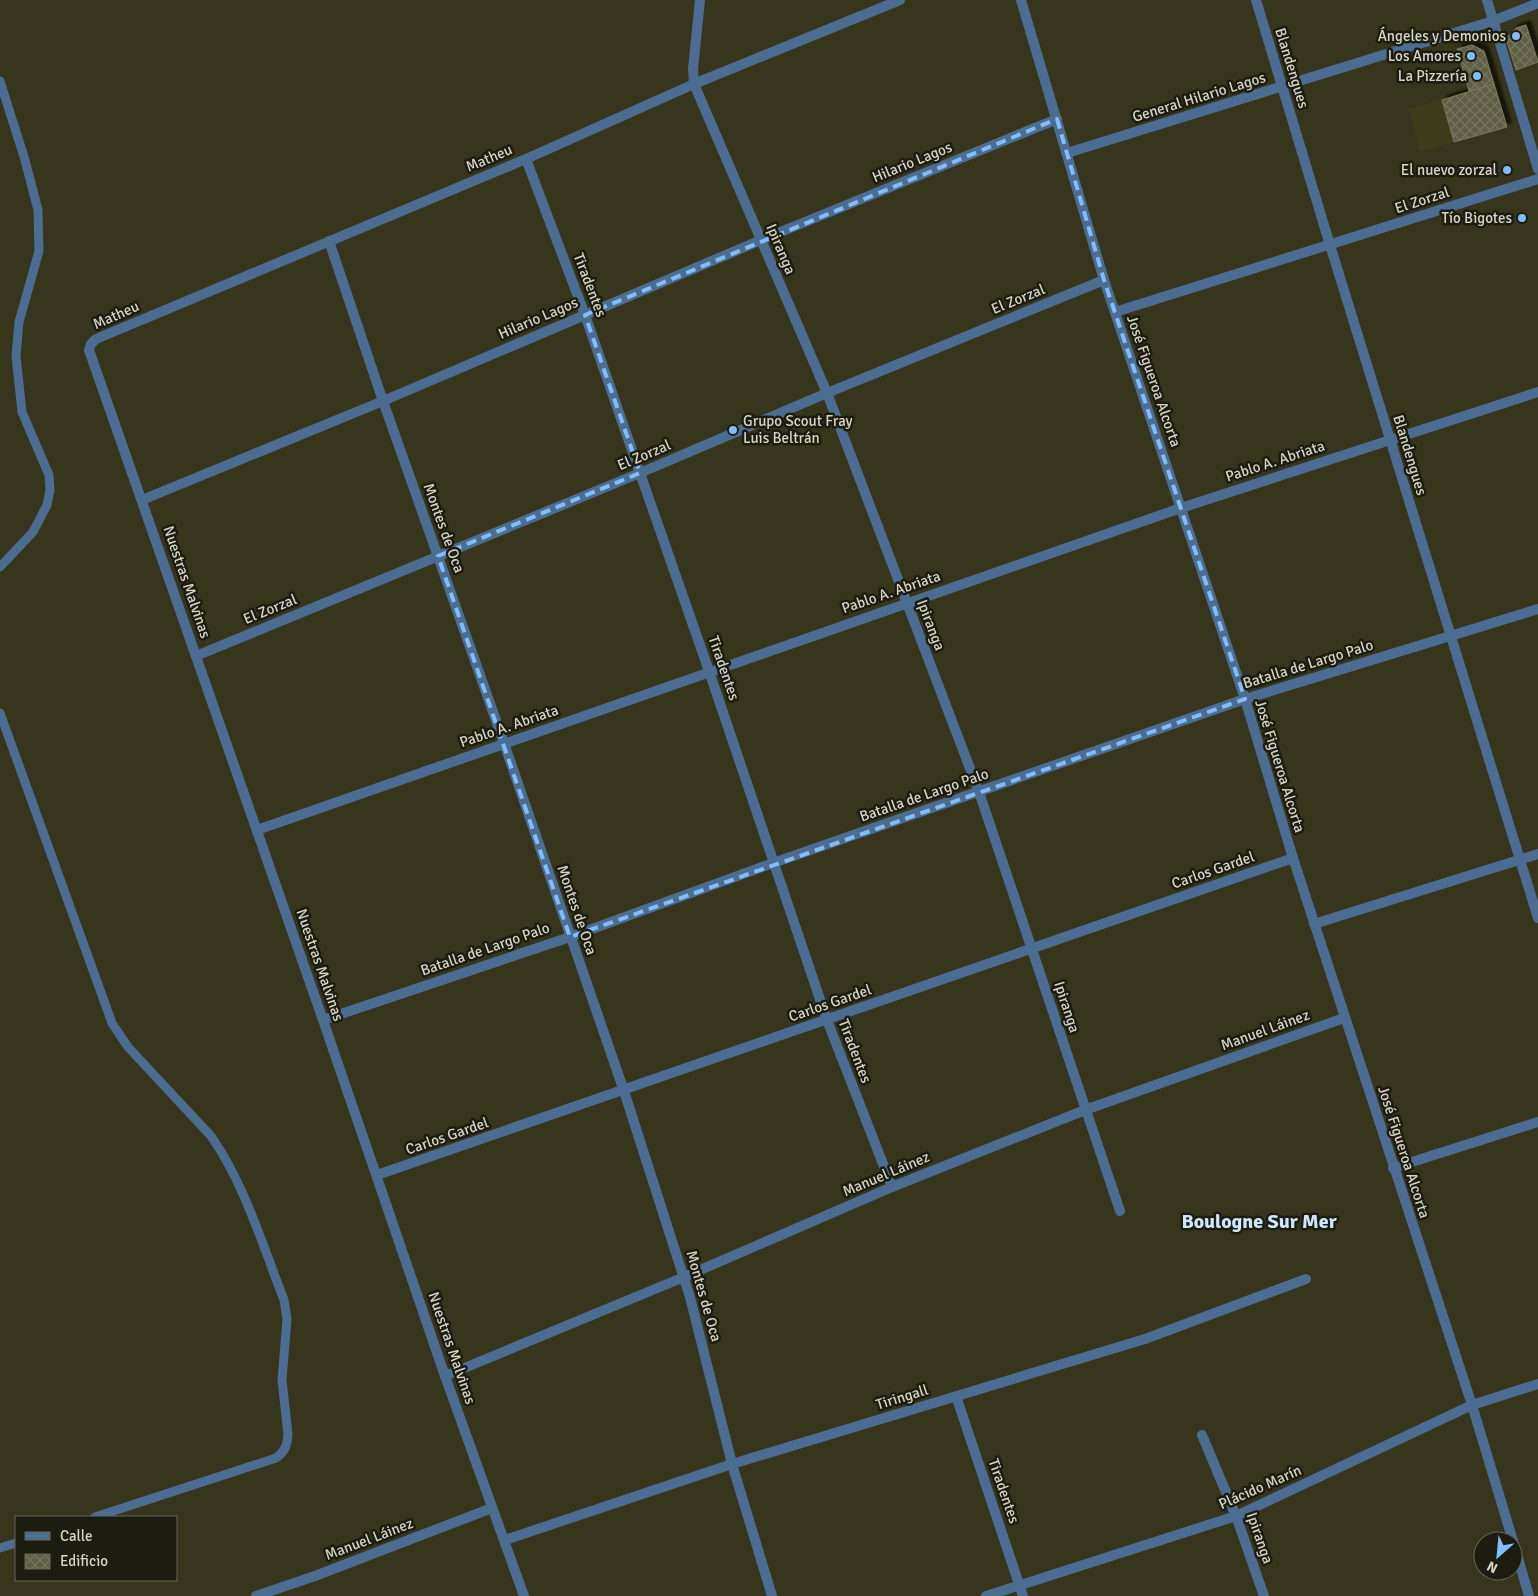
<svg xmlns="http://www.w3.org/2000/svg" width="1538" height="1596" font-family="Signika,sans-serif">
<defs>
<pattern id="building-cross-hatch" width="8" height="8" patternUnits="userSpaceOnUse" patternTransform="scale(1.25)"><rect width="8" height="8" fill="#605e44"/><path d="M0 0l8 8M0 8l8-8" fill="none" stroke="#76745e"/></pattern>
<filter id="shadow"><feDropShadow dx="4.5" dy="-4.5" stdDeviation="1" flood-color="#0009"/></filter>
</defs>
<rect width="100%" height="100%" fill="#37351c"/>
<path fill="#3e3c1b" d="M1494,84L1507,127L1420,152L1408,109Z"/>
<g fill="url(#building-cross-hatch)" stroke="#7a795d" filter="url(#shadow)">
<path d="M1526,25L1538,62L1516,70L1506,39L1516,28Z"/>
<path d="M1472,45L1484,51L1494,84L1469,91L1457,49Z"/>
<path d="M1494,84L1507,127L1454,142L1442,100Z"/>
</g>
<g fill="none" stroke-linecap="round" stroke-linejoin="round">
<g stroke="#4b6d91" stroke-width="9">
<path d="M0,81L25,160L38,210L39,251L19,322L16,356L22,412L49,475L50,490L47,505L33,532L0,567"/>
<path d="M0,713L112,1023L128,1047L211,1136C244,1183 263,1246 284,1300L287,1319L282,1380L288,1435C287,1445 285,1452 276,1458L95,1517"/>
<path d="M0,1548L16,1543"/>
</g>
<g stroke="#4b6d91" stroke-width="10">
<path d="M700,0L693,69L694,84L827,393L979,792L1120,1211"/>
<path d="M1021,0L1104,280L1245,699L1293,858L1472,1405L1513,1541"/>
<path d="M1256,0L1330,245L1538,918"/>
<path d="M1067,153L1493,21L1538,3"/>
<path d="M526,159L585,315L709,671L827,1020L892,1187"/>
<path d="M329,241L383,401L504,743L624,1091L690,1297L732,1464L772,1596"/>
<path d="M1115,312L1538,179"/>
<path d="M142,500L383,401L761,240L1057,119"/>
<path d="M196,656L640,473L827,393L1104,280"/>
<path d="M257,830L1181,508L1538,392"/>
<path d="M1314,924L1538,854"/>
<path d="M323,1020L570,937L773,863L1245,699L1538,609"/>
<path d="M1393,1168L1538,1122"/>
<path d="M377,1175L1293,858"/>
<path d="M445,1376L684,1277L892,1187L1085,1110L1344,1018"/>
<path d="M956,1396L1023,1596"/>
<path d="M1202,1435L1236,1516L1264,1596"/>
<path d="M505,1540L732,1464L1145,1339L1306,1279"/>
<path d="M1513,1541L1529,1596"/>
<path d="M256,1596L315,1576L492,1508"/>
<path d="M524,1596L445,1376L323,1020L89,350L91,344L96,339L526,159L694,84L900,0"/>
<path d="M986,1596L1236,1516L1472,1405L1538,1384"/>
</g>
<path stroke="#4b6d91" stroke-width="10" d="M1487,0L1538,169"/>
</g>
<path fill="none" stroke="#81bdfa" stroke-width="4" stroke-dasharray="10 6" stroke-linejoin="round" d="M1057,119L1104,280L1245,699L570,937L438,556L640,473L585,315Z"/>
<g fill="#81bdfa" stroke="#1d1c11" stroke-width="2">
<circle cx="1516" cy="36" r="5"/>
<circle cx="1471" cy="56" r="5"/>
<circle cx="1477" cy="76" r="5"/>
<circle cx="1507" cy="170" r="5"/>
<circle cx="1522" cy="218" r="5"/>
<circle cx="733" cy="430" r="5"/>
</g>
<g text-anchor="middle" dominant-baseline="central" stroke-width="5" stroke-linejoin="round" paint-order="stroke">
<g font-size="15" fill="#d6d5c6" stroke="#1d1c11" text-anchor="end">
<text x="1506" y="36">Ángeles y Demonios</text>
<text x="1461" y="56">Los Amores</text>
<text x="1467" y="76">La Pizzería</text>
<text x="1497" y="170">El nuevo zorzal</text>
<text x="1512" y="218">Tío Bigotes</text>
<text x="743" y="421" text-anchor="start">Grupo Scout Fray<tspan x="743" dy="17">Luis Beltrán</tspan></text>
</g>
<g font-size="15" fill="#d6d5c6" stroke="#1d1c11">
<text transform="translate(1292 68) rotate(73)">Blandengues</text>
<text transform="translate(1199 97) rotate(-17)">General Hilario Lagos</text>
<text transform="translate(489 158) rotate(-23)">Matheu</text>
<text transform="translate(912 162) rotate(-22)">Hilario Lagos</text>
<text transform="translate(1422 200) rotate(-18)">El Zorzal</text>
<text transform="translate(781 249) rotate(67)">Ipiranga</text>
<text transform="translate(590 285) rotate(69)">Tiradentes</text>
<text transform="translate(1018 299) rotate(-22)">El Zorzal</text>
<text transform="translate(116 315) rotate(-24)">Matheu</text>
<text transform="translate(538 318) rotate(-23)">Hilario Lagos</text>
<text transform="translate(1154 381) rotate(71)">José Figueroa Alcorta</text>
<text transform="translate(644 455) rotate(-23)">El Zorzal</text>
<text transform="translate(1410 455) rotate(73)">Blandengues</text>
<text transform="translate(1275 461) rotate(-18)">Pablo A. Abriata</text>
<text transform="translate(444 528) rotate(70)">Montes de Oca</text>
<text transform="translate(187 582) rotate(71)">Nuestras Malvinas</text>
<text transform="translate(891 592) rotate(-19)">Pablo A. Abriata</text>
<text transform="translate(270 609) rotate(-22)">El Zorzal</text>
<text transform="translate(931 625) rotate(69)">Ipiranga</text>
<text transform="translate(1308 664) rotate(-17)">Batalla de Largo Palo</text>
<text transform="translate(724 668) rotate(71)">Tiradentes</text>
<text transform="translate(509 726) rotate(-19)">Pablo A. Abriata</text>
<text transform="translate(1280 766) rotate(73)">José Figueroa Alcorta</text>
<text transform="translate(924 795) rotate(-19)">Batalla de Largo Palo</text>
<text transform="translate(1213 870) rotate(-19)">Carlos Gardel</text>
<text transform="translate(577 910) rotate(71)">Montes de Oca</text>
<text transform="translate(485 949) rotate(-19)">Batalla de Largo Palo</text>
<text transform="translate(320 965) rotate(71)">Nuestras Malvinas</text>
<text transform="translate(830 1003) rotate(-19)">Carlos Gardel</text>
<text transform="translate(1067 1007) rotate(72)">Ipiranga</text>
<text transform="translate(1265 1030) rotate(-20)">Manuel Láinez</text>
<text transform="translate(855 1051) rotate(69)">Tiradentes</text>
<text transform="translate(447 1136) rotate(-19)">Carlos Gardel</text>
<text transform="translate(1404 1152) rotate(72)">José Figueroa Alcorta</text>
<text transform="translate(886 1174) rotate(-23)">Manuel Láinez</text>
<text transform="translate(704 1296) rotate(74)">Montes de Oca</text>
<text transform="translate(452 1348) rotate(71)">Nuestras Malvinas</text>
<text transform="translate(902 1397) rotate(-17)">Tiringall</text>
<text transform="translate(1260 1487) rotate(-24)">Plácido Marín</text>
<text transform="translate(1004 1491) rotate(71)">Tiradentes</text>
<text transform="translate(1260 1538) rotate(71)">Ipiranga</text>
<text transform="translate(369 1539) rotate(-21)">Manuel Láinez</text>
</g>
<g font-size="20" font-weight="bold" fill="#d0e6fd" stroke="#1d1c11">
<text x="1259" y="1221">Boulogne Sur Mer</text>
</g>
</g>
<rect x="15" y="1516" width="162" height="65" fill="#1d1c11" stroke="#676659"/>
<rect x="25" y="1532" width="25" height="8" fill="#4b6d91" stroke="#676659"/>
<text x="60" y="1541" font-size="15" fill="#d6d5c6">Calle</text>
<rect x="25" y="1554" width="25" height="15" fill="url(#building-cross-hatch)" stroke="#676659"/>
<text x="60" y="1566" font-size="15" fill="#d6d5c6">Edificio</text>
<g transform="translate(1498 1556) rotate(207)"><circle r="24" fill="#1d1c11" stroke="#676659"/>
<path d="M0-4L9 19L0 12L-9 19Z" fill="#81bdfa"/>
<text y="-8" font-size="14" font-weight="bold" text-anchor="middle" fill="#d6d5c6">N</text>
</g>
</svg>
